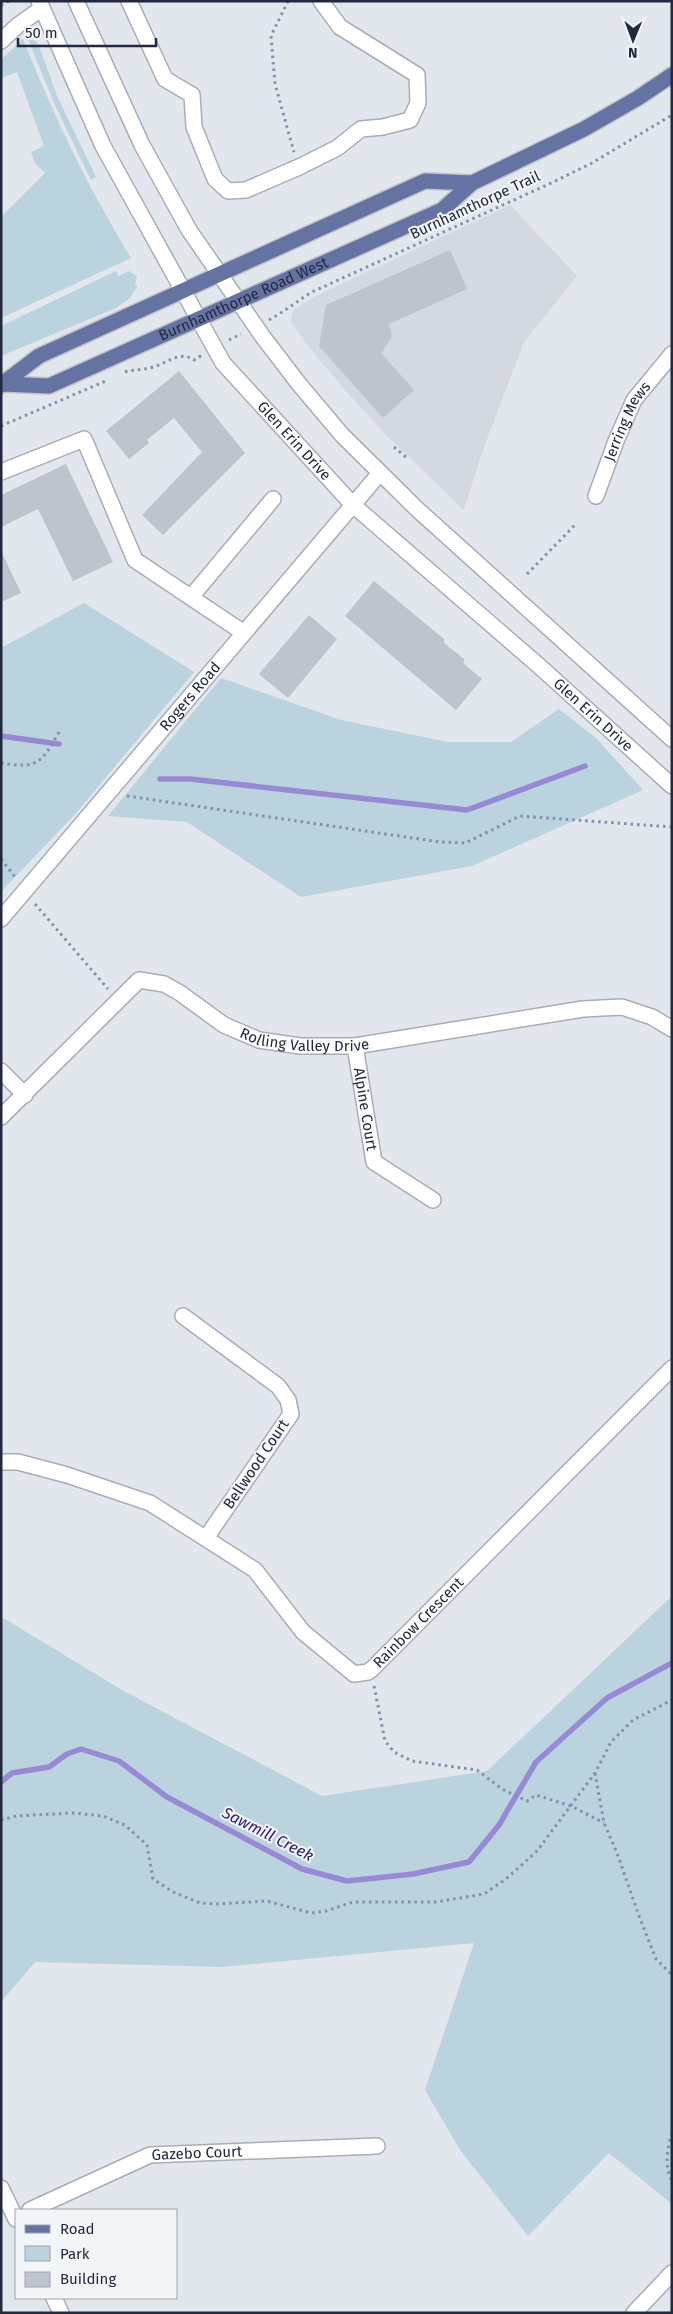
<svg xmlns="http://www.w3.org/2000/svg" width="673" height="2314" font-family="'Fira Sans',sans-serif">
<rect width="100%" height="100%" fill="#e2e6ed"/>
<path fill="#d3d8e1" d="M510,205L577,276L524,342L481,455L464,510L384,433L346,391L308,346L291,322V315L295,309L318,295Z"/>
<g fill="#bad3de">
<path d="M23,39C54,117 87,185 131,258L1,318V217L45,173L35,163L31,152L44,146L17,72L1,78V60Z"/>
<path d="M28,39L36,41L39,46L57,96L96,177L91,180L54,103Z"/>
<path d="M116,271L118,276L129,271L137,276L135,285L138,286L129,299L116,308L1,356V326Z"/>
<path d="M84,603L194,672L77,812L1,892V648Z"/>
<path d="M221,678L341,720L448,742H511L559,709L596,738L643,790L472,866L301,897L187,822L108,816Z"/>
<path d="M672,1596V2204L609,2153L528,2236L460,2150L425,2090L474,1943L222,1967L35,1962L1,2002V1619H5L122,1690L322,1796L487,1771Z"/>
</g>
<g fill="none" stroke-linecap="round" stroke-linejoin="round">
<g stroke="#9789d3" stroke-width="5.5">
<path d="M1,736L59,744"/>
<path d="M160,779H190L467,810L585,766"/>
<path d="M1,1782L12,1773L49,1767L67,1754L81,1749L119,1761L167,1797L302,1869L347,1881L413,1874L469,1862L499,1825L536,1762L607,1698L672,1663"/>
</g>
</g>
<g fill="#bec4ce">
<path d="M450,250L467,289L389,324L392,337L381,353L414,390L383,418L319,346L326,305Z"/>
<path d="M179,371L245,453L163,535L142,515L202,452L174,418L147,440L149,443L129,459L106,431Z"/>
<path d="M66,464L113,562L73,581L38,509L1,527V495Z"/>
<path d="M1,551L21,593L1,602Z"/>
<path d="M374,581L444,639V643L464,659V664L482,679L456,710L345,616Z"/>
<path d="M309,615L337,639L288,698L259,674Z"/>
</g>
<g fill="none" stroke-linecap="round" stroke-linejoin="round">
<g stroke="#a8adb8" stroke-width="18">
<g id="minor">
<path id="s1" d="M39,1L103,146L223,363L353,505L538,665L672,786"/>
<path d="M76,1L142,145L189,230L263,337L299,384L342,435L418,510L672,739"/>
<path d="M129,1L165,79L192,95L194,127L215,179L228,191L246,190L299,167L337,148L361,129L383,127L410,120L418,103L417,75L340,27L321,1"/>
<path d="M1,41L17,26L42,8"/>
<path d="M1,472L84,439L135,560L244,633"/>
<path id="s2" d="M596,496L616,441L634,400L672,354"/>
<path d="M191,597L273,499"/>
<path id="s3" d="M1,919L380,473"/>
<path id="s4" d="M355,1046L374,1162L433,1200"/>
<path d="M1,1071L25,1095"/>
<path id="s5" d="M1,1117L139,980L164,984L180,993L224,1025L259,1040L300,1046H355L583,1009L622,1007L652,1017L672,1029"/>
<path d="M183,1316L278,1386L288,1400L291,1414L206,1538"/>
<path id="s6" d="M1,1462H18L67,1475L150,1503L255,1570L303,1632L354,1674L368,1672L372,1669L672,1368"/>
<path d="M1,2188L16,2219"/>
<path id="s7" d="M30,2210L150,2155L377,2146"/>
<path d="M54,2298L61,2313"/>
<path d="M634,2313L672,2273"/>
</g>
</g>
<g stroke="#c1c3c9" stroke-width="18">
<g id="major">
<path id="s8" d="M3,384L49,386L442,210L472,183L584,129L638,98L672,75"/>
<path d="M1,385L39,356L425,181L472,183"/>
</g>
</g>
<g stroke="#828fb1" stroke-width="3" stroke-dasharray="2.5 4" stroke-linecap="butt">
<path d="M288,1L271,36L275,84L294,152"/>
<path d="M1,5L9,1"/>
<path d="M269,320C284,312 297,301 312,292L549,184L592,163L672,115"/>
<path d="M229,340L241,334"/>
<path d="M125,372C135,369 144,370 153,367C168,363 180,350 194,360L202,355"/>
<path d="M1,426L108,380"/>
<path d="M394,447L407,458"/>
<path d="M527,574L575,525"/>
<path d="M1,763C39,769 41,763 59,732"/>
<path d="M127,796L440,842L465,843L520,816L672,827"/>
<path d="M1,859L15,877"/>
<path d="M35,904L108,989"/>
<path d="M374,1686L385,1741L394,1752L412,1761L477,1770L502,1789L527,1801L536,1795L571,1806L604,1823"/>
<path d="M595,1773L604,1823L617,1853L639,1916L656,1959L672,1975"/>
<path d="M1,1820L16,1816L72,1813L103,1816L125,1825L147,1845L153,1879L173,1892L200,1903L216,1904L267,1901L311,1913L326,1911L353,1902H436L484,1894L506,1879L537,1851L595,1773L611,1742L633,1720L672,1700"/>
<path d="M672,2133C667,2149 664,2166 672,2181"/>
</g>
<use href="#minor" stroke="#fff" stroke-width="15"/>
<use href="#major" stroke="#6573a3" stroke-width="15"/>
</g>
<g text-anchor="middle" dominant-baseline="central" stroke-width="4" stroke-linejoin="round" paint-order="stroke">
<g font-size="15" fill="#22283e" stroke="#f3f6f9">
<text transform="translate(475 205) rotate(-25)">Burnhamthorpe Trail</text>
<text stroke="none"><textPath href="#s8" startOffset="259">Burnhamthorpe Road West</textPath></text>
<text stroke="none"><textPath href="#s2" startOffset="81">Jerring Mews</textPath></text>
<text stroke="none"><textPath href="#s1" startOffset="512">Glen Erin Drive</textPath></text>
<text stroke="none"><textPath href="#s3" startOffset="292">Rogers Road</textPath></text>
<text stroke="none"><textPath href="#s1" startOffset="918">Glen Erin Drive</textPath></text>
<text stroke="none"><textPath href="#s5" startOffset="376">Rolling Valley Drive</textPath></text>
<text stroke="none"><textPath href="#s4" startOffset="64">Alpine Court</textPath></text>
<text transform="translate(256 1464) rotate(-56)">Bellwood Court</text>
<text stroke="none"><textPath href="#s6" startOffset="509">Rainbow Crescent</textPath></text>
<text stroke="none"><textPath href="#s7" startOffset="179">Gazebo Court</textPath></text>
</g>
<g font-size="16" font-style="italic" fill="#2e1a7c" stroke="#f3f6f9">
<text transform="translate(268 1834) rotate(27)">Sawmill Creek</text>
</g>
</g>
<rect width="673" height="2314" fill="none" stroke="#22283e" stroke-width="5"/>
<rect x="15" y="2209" width="162" height="90" fill="#f3f6f9" stroke="#9fa4ae"/>
<rect x="25" y="2225" width="25" height="8" fill="#6573a3" stroke="#9fa4ae"/>
<text x="60" y="2234" font-size="15" fill="#22283e">Road</text>
<rect x="25" y="2246" width="25" height="15" fill="#bad3de" stroke="#9fa4ae"/>
<text x="60" y="2259" font-size="15" fill="#22283e">Park</text>
<rect x="25" y="2272" width="25" height="15" fill="#bec4ce" stroke="#9fa4ae"/>
<text x="60" y="2284" font-size="15" fill="#22283e">Building</text>
<g transform="translate(633 40) rotate(181)" stroke="#f3f6f9" stroke-width="4" paint-order="stroke">
<path d="M0-4L9 19L0 12L-9 19Z" fill="#22283e"/>
<text y="-8" font-size="14" font-weight="bold" text-anchor="middle" fill="#22283e">N</text>
</g>
<path d="M18 38v8h138v-8" fill="none" stroke="#22283e" stroke-width="2.5"/>
<text x="25" y="38" font-size="15" fill="#22283e" stroke="#f3f6f9" stroke-width="4" paint-order="stroke">50 m</text>
</svg>
